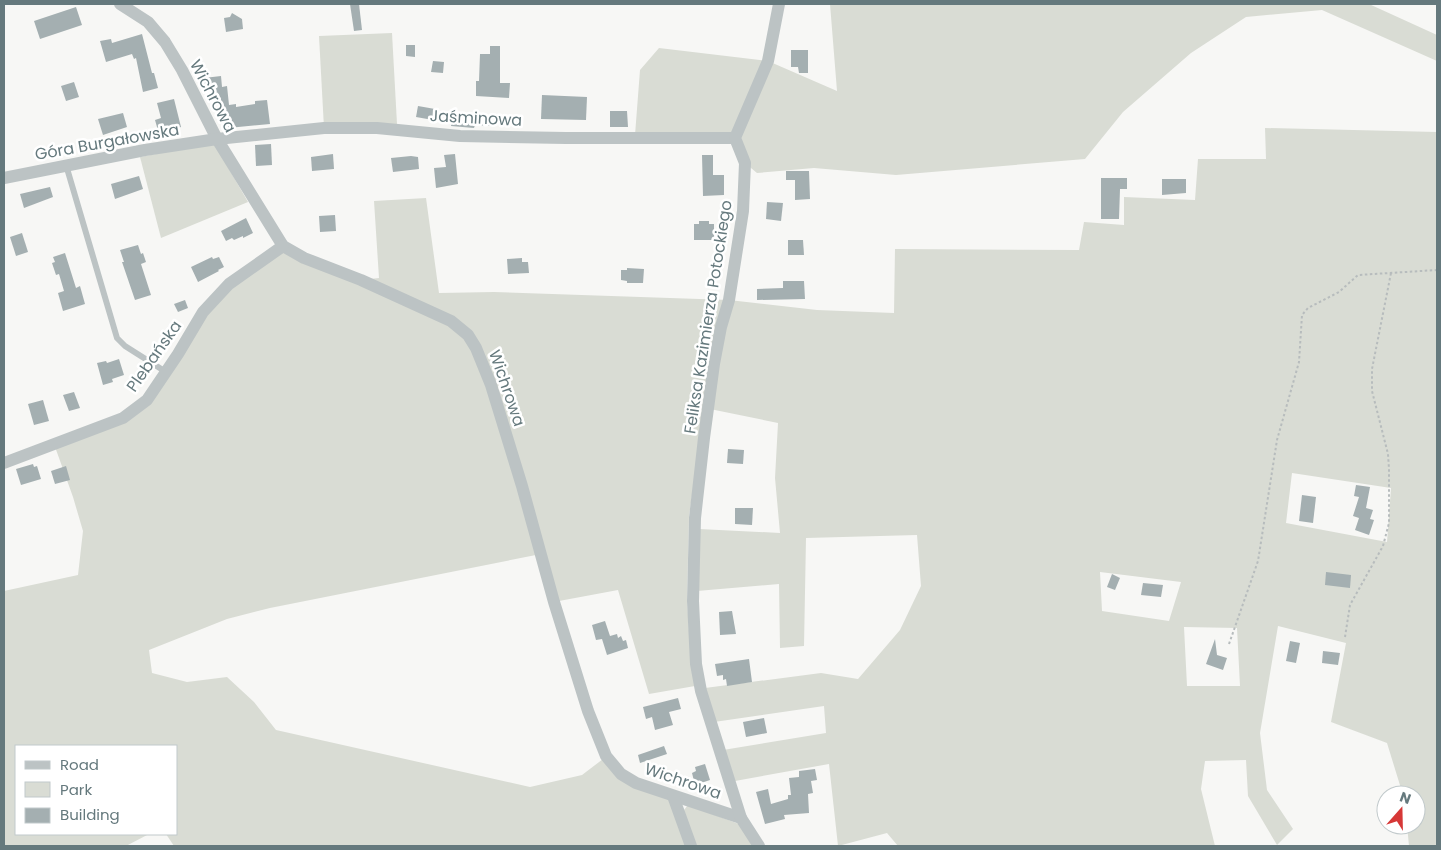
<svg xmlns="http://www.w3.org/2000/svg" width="1441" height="850" font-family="Poppins,sans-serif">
<rect width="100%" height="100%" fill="#f7f7f5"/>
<g fill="#d9dcd4" fill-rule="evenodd">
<path d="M830,4H1369L1437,35V61L1322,10L1246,17L1191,53L1123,112L1085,159L896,175L814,168L757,173L745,163L735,138L635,135L640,70L659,48L768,61L837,91Z"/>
<path d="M392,33L397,124L324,128L319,36Z"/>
<path d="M1265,128L1437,132V846H1409L1407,825H1416V795H1403L1387,743L1331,722L1346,643L1278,626L1260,733L1267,790L1293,829L1277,845L1248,796L1246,760L1205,761L1201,789L1215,846H898L887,833L838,846L829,764L735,781L723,750L826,733L824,706L714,722L705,688L821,673L858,679L900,630L921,586L917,535L806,538L804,646L780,648L779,584L697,591L699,529L780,533L775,478L778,423L705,408L689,516L687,599L691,663L695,686L649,694L618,590L559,601L546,553L270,608L227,619L149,650L152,673L187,682L227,677L254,702L276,730L530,787L582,775L603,759L621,779L653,792L656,790L673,796L688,846H174L166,834H176V746H16V834H149L126,846H4V591L78,575L83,531L73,497L54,444L123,418L147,400L178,354L203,312L229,284L283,246L304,258L361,280L379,278L374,201L426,198L439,293L494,292L729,300L817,310L894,313L895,249L1079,250L1084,222L1124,225V197L1195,200L1198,159H1266ZM1292,473L1391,488L1387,542L1286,523ZM1100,572L1181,582L1169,621L1102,611ZM1184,627L1237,628L1240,686H1187Z"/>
<path d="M214,143L248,202L161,238L140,157Z"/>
<path d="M688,805L739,824L756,846H695L684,810Z"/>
</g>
<g fill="#a4afb1">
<path d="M350,4H359L362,30L354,31Z"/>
<path d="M76,7L82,25L40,39L34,21Z"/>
<path d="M232,13L242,19L243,29L226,32L224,18L230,17Z"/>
<path d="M142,34L152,73H154L158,88L143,92L136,58L134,59L132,54L106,62L100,41L111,39L112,43Z"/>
<path d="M406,45H415V57L406,56Z"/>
<path d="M490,46H500V83H510L509,98L476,96V81H479L480,54H490Z"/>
<path d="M791,50H808V73H799L798,67H791Z"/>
<path d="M433,61L444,62L443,73L431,72Z"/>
<path d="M221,76L222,87L227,86L229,105L236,104V107L255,104V101L267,100L270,124L228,128V126H223L219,94L214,95V92L206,93L204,78Z"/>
<path d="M74,82L79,97L66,101L61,86Z"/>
<path d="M542,95L587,97L586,120L541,119Z"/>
<path d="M174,99L181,127L159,134L155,120L161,118L157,103Z"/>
<path d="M418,106L435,109L433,120L416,117Z"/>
<path d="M610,111H627L628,127H610Z"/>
<path d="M123,113L127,127L103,135L98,119Z"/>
<path d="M453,113L491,116L490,126L475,125L474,128L451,126Z"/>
<path d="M271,144L272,165L256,166L255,145Z"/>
<path d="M333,154L334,169L312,171L311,157Z"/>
<path d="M455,154L458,184L436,188L434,168L446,167L444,155Z"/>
<path d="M702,155H713V175H724V195L703,196Z"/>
<path d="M411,156L418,157L419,169L393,172L391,158Z"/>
<path d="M786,171H809L810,199L795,200V180H786Z"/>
<path d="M139,176L143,189L115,199L111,184Z"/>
<path d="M1101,178H1127V189H1120L1119,219H1101Z"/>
<path d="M1162,179H1186V193L1162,195Z"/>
<path d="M50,187L53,197L24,208L20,194Z"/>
<path d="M767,202L783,203L781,221L766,219Z"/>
<path d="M335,215L336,231L320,232L319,216Z"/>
<path d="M246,218L253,233L243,238V236L234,240L232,238L226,241L221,231Z"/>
<path d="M699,221H709V224H714V240H694V224H699Z"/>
<path d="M22,233L28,252L16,256L10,237Z"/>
<path d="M788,240H803L804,255H788Z"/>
<path d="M138,245L141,254L143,253L146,262L141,264L151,295L135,300L122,262H124L120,250Z"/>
<path d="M65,253L76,288L80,286L85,304L63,311L58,293L64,291L59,274L56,275L52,263L55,262L53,257Z"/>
<path d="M212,257L213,259L219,257L224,267L218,270L219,271L198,282L191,267Z"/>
<path d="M522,258V262H528L529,273L508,274L507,259Z"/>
<path d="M627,268L644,269L643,283H627V281L621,280V270H627Z"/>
<path d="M783,281H804L805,299L757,300V289L783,288Z"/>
<path d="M185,300L188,308L178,312L174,304Z"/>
<path d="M119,359L124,375L112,379L113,382L103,385L97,363L106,361L107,363Z"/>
<path d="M74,392L80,408L69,411L63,395Z"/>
<path d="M43,400L49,421L34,425L28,404Z"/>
<path d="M728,449L744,450L743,464L727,463Z"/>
<path d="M33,464L34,467L37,466L41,479L21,485L16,469Z"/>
<path d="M66,466L70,480L55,484L51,471Z"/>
<path d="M1356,485L1370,487L1366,508L1373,510L1370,519L1374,520L1369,535L1355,530L1359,518L1353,516L1359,497L1354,496Z"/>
<path d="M1302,495L1316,497L1313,523L1299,521Z"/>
<path d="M735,508H753L752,525L735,524Z"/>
<path d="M1326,572L1351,575L1350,588L1325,585Z"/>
<path d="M1112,574L1120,578L1115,590L1107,587Z"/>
<path d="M1143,583L1163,585L1161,597L1141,595Z"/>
<path d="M732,611L736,634L720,635L719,612Z"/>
<path d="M605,621L610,636L617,634L618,638L621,636L623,641L626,640L628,648L607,655L602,639L596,640L592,625Z"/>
<path d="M1215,639L1217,655L1227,658L1223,670L1206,664Z"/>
<path d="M1290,641L1300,643L1296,663L1286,661Z"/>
<path d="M1323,651L1340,653L1338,665L1322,663Z"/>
<path d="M749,659L752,682L727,686L726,679L723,680V675L717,676L715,664Z"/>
<path d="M678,698L681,709L669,712L673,725L655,730L652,717L646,719L643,707Z"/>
<path d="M764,718L767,733L746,737L743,722Z"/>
<path d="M664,746L667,754L640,763L638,755Z"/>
<path d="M705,764L710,780L695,785L692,773L696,771L695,767Z"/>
<path d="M815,769L817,780L811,781L813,793L808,794L809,813L784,815L785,819L765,824L756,792L768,789L771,804L788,799V795H791L789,778L799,777V771Z"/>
</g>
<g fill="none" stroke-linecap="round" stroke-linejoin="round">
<g stroke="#b7bcbd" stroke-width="2" stroke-dasharray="2.5 2.5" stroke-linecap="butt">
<path d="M1345,637L1350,605L1383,546L1389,523V469L1388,454L1372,391V369L1391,273"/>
<path d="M1229,644L1258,561L1277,440L1299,362L1302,315L1308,308L1339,292L1358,275L1437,270"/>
</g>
<path stroke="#bcc3c4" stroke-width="6" d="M66,165L117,338L125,346L166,372"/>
<g stroke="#bcc3c4" stroke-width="12">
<path d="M120,4L148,22L165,42L182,70L217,139L283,246L304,258L361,280L451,321L468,335L476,348L491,385L522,486L554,602L588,711L606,756L621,774L636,783L741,818L759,846"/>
<path d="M4,178L145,150L217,139L324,128H377L460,136L566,138H735"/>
<path d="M4,463L123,418L147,400L178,354L203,312L229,284L283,246"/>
<path d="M673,796L691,846"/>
<path d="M741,818L701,691L696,664L693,601L695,518L704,438L714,364L721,327L729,300L743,211L745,163L735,138L768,61L779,4"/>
</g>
</g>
<g text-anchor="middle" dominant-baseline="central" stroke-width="5" stroke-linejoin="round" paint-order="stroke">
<g font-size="16" fill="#65797d" stroke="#fff">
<text transform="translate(213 96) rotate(62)">Wichrowa</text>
<text transform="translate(476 118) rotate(3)">Jaśminowa</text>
<text transform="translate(107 142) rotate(-10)">Góra Burgałowska</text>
<text transform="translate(708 317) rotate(-81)">Feliksa Kazimierza Potockiego</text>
<text transform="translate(154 356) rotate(-55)">Plebańska</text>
<text transform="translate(507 388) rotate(71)">Wichrowa</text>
<text transform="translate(683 781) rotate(19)">Wichrowa</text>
</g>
</g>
<rect width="1441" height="850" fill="none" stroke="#65797d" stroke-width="10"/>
<rect x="15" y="745" width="162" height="90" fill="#ffffff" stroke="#c1c9cb"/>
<rect x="25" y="761" width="25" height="8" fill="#bcc3c4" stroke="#c1c9cb"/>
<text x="60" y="770" font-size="15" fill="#65797d">Road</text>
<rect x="25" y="782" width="25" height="15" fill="#d9dcd4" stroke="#c1c9cb"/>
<text x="60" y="795" font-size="15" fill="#65797d">Park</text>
<rect x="25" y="808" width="25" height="15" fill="#a4afb1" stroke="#c1c9cb"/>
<text x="60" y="820" font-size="15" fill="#65797d">Building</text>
<g transform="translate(1401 810) rotate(20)"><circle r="24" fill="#ffffff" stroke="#c1c9cb"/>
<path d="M0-4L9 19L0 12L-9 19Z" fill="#d63837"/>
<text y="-8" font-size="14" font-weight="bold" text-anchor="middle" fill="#65797d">N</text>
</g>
</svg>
